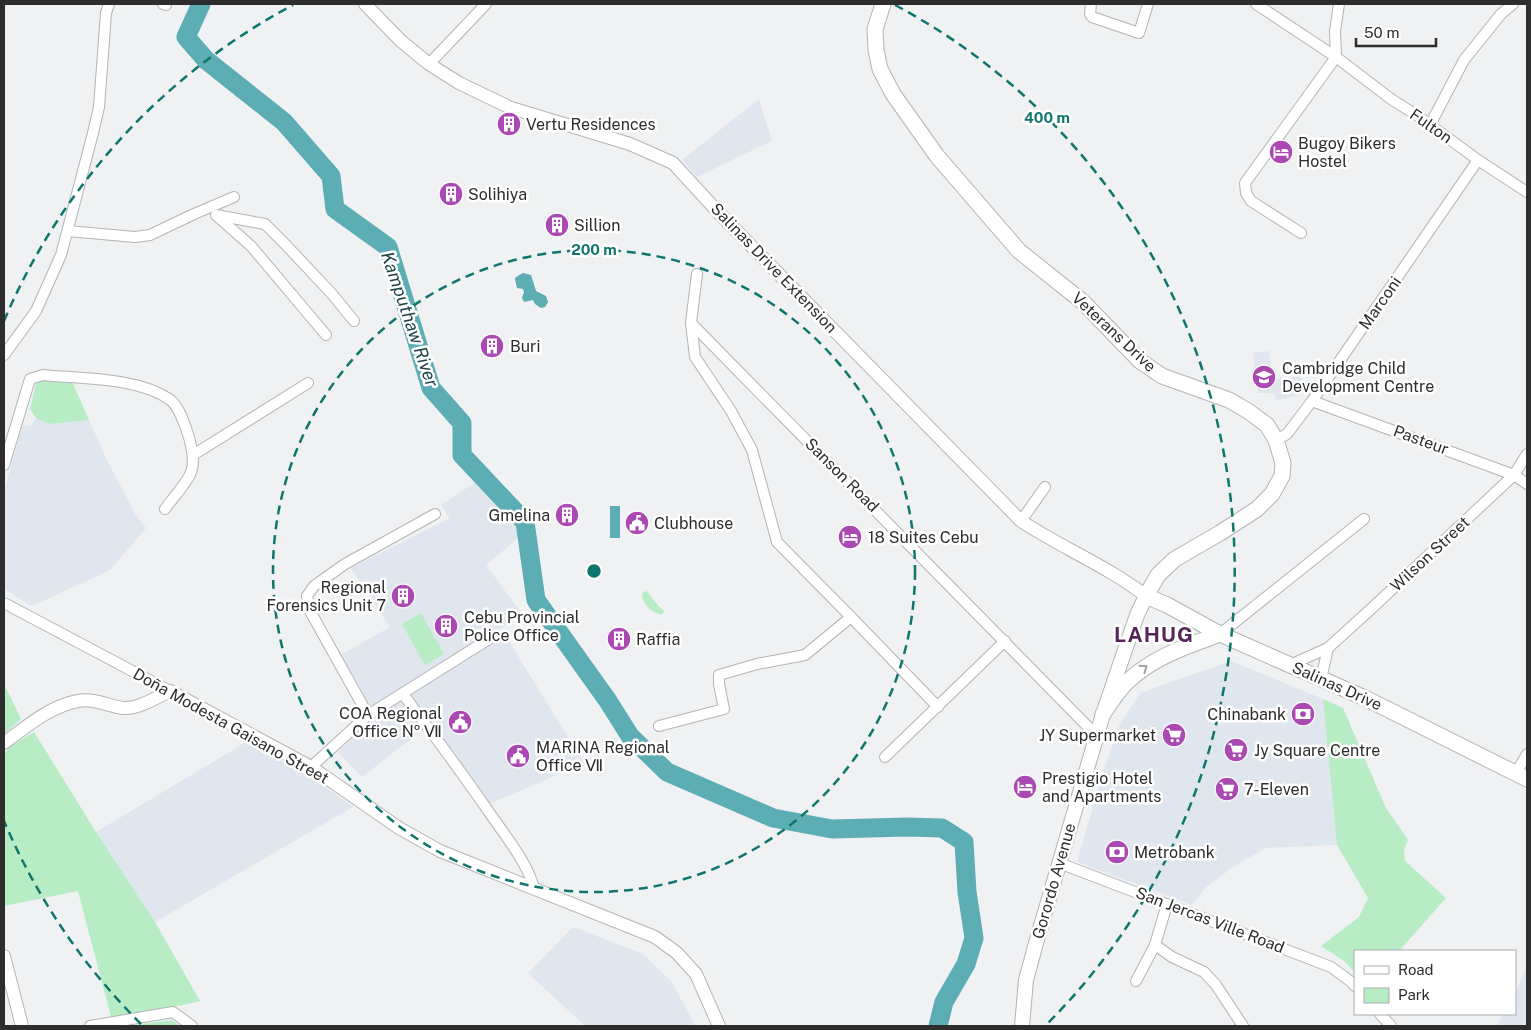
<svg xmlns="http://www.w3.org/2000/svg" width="1531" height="1030" font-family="'Public Sans',sans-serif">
<rect width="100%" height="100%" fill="#eff1f2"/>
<g fill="#e0e6ee">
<path d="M759,99L772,141L697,177L682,160Z"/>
<path d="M1269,351L1273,379L1301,376L1305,393L1277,401L1274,393H1258L1253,353Z"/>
<path d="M36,418L49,424L89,420L106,458L135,514L146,528L110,570L32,606L4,589V492L22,426L31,425Z"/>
<path d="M479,480L524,533L486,565L523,615L371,706L341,655L390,627L351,568L450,518L441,505Z"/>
<path d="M505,635L584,763L487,805L429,725L362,777L338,752L374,717Z"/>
<path d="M1231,661L1323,699L1337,845L1266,848L1236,865L1206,887L1192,905L1077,862L1103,772L1120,724L1140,693Z"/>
<path d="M248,741L301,770L353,807L155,922L96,832Z"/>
<path d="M573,927L643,954L672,982L695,1026H585L528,973Z"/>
<path d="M1527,966V1026H1497L1503,1014H1515V993Z"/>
</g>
<g fill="#b7ecc4">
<path d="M43,375L70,377L89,420L49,424L36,418L30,409L36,384Z"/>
<path d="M647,591C653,599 657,605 664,611L662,614C652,614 642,604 642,593Z"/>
<path d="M421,613L444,654L425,665L402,624Z"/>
<path d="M4,684L21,719L4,734Z"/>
<path d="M1323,699L1343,708L1386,808L1408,840L1404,850L1405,861L1446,898L1399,951H1355V972L1344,961L1321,946L1359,917L1368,898L1337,845Z"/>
<path d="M34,732L96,832L155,922L200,1001L178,1006L111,1017L78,891L4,906V754L11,746Z"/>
<path d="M172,1020L181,1026H126Z"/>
</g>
<g fill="#5cadb4">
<path d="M523,273L531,275L536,291L546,296L548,302L545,307L541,308L535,304L533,300L524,302L522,298L524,292L523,289L517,288L515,279L516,277Z"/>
<rect x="610" y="506" width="10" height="32"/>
</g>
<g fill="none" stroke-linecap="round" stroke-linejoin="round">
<path stroke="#5cadb4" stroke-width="19" d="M201,4L186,37L206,60L284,122L331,176L335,209L388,247L431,388L462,423V455L525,522L536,600L608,701L630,736L667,772L773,818L832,829L907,827L942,828L964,842L967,892L974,938L966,964L944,1002L938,1026"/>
<g stroke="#b3b4b5" stroke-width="12">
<g id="minor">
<path d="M163,4L166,5"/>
<path d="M1091,4L1090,14L1092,17L1139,33L1148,4"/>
<path d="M1256,4L1336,57L1391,99L1418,116L1478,160L1527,192"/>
<path d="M429,64L486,4"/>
<path d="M1430,125L1464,60L1501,14L1513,4"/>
<path d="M216,215L265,224L286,245L332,294L354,321"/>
<path d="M217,216L251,246L326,335"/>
<path d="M68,231L135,237L150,235L194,214L234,197"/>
<path d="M1301,233L1251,201L1246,193L1245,183L1336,57L1335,31L1339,4"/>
<path d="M697,274L691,323L695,357L731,411L752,450L777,542L851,617L938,707"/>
<path d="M691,323L1097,736"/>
<path d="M4,355L36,311L61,255L93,133L99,107L106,13L109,4"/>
<path d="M1312,401L1514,475L1527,484"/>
<path d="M1276,440L1287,434L1312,401L1478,160"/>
<path d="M193,455L308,383"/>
<path d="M4,465L30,379L43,375C81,379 136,377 169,399C178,405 182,418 186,428C190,439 196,461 191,472C188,482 171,500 165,509"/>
<path d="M1021,521L1045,487"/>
<path d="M4,603L170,691"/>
<path d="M1220,634L1364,519"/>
<path d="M1290,665L1328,648L1371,609L1514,475L1527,454"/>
<path d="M1321,679L1328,648"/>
<path d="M403,694C433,734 463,774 491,815C505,835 528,864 534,888"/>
<path d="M368,715L310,611L307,596L314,586L345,564L435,514"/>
<path d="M659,726L724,709L719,684V675L757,664L805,655L851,617"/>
<path d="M885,757L1005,641"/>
<path d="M311,767L368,715L489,639"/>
<path d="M1516,773L1527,754"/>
<path d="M1059,863L1331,967L1350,981L1355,986"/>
<path d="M1155,945L1172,957L1204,972L1216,985L1243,1026"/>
<path d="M1136,981L1155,945L1167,904"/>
<path d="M1380,1014L1391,1026"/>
<path d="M90,1026L173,1012L192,1026"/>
</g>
</g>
<g stroke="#b3b4b5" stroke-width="14">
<g id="tertiary">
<path d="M365,4L401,41L429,64L459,83L511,108L630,144L673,163L718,212L1021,521C1062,548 1107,566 1146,596"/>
<path d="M4,743C26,727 50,706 78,701C94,698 108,706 123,708C139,709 157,697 170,691L311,767L399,828L440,851L655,937L677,953L696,974L719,1026"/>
<path d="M4,956L22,1026"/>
</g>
</g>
<g stroke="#b3b4b5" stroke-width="16">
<path id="secondary" d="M1022,1026L1026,980L1036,943L1103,714L1137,615L1146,596"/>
</g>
<g stroke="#b3b4b5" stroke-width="17">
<g id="primary">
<path d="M883,4L875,29L876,50L880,69L893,94L937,156L1019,251L1083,302L1140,361L1162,376L1229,400L1248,411L1267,425L1276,440L1283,463L1282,476L1272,494L1257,509L1220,533L1175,559L1158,575L1146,596L1167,605L1220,634L1367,699L1527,779"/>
<path d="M1103,714C1110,703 1117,692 1127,682C1153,657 1187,646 1220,634"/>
</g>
</g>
<use href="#minor" stroke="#fff" stroke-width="10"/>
<use href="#tertiary" stroke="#fff" stroke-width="12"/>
<use href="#secondary" stroke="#fff" stroke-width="14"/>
<use href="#primary" stroke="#fff" stroke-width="15"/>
</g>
<defs><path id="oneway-chevron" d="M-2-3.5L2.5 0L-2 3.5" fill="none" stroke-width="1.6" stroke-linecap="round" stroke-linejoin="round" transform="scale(1.25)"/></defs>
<use stroke="#a0a0a1" href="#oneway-chevron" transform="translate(1144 668) rotate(-35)"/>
<g fill="none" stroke="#0f766e" stroke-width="2.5" stroke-dasharray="9 6">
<circle cx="594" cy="571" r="321"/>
<path d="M141 1024A641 641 0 0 1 4 821M4 321A641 641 0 0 1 293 5M895 5A641 641 0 0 1 1047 1024"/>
</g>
<defs>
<g id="building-disc" transform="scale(1.25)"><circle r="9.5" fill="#a949b1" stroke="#fff"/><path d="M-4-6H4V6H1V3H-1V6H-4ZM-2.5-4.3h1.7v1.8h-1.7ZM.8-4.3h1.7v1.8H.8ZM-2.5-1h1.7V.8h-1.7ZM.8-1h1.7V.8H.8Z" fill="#fff"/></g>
<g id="hotel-disc" transform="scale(1.25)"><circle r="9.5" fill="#a949b1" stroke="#fff"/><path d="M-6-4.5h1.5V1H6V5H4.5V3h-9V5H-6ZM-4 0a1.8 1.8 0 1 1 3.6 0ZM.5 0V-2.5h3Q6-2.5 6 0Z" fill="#fff"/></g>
<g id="school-disc" transform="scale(1.25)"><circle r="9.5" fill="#a949b1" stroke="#fff"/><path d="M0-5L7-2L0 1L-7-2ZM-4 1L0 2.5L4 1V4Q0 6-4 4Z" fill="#fff"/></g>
<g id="civic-disc" transform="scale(1.25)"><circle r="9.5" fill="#a949b1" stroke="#fff"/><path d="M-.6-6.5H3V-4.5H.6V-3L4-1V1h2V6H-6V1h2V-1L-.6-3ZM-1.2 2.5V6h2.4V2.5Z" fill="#fff"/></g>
<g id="bank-disc" transform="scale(1.25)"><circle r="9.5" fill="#a949b1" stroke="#fff"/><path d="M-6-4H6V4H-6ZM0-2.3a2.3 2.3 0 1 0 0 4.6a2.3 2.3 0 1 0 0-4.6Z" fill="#fff"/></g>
<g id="supermarket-disc" transform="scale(1.25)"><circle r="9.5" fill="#a949b1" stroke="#fff"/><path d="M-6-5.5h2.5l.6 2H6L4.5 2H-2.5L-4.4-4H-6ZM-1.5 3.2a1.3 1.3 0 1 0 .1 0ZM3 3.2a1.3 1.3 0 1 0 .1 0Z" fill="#fff"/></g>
</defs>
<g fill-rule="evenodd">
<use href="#building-disc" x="509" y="124"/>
<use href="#hotel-disc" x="1281" y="152"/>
<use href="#building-disc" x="451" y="194"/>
<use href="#building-disc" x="557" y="225"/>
<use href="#building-disc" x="492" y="346"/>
<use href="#school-disc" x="1264" y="377"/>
<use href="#building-disc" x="567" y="515"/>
<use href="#civic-disc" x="637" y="523"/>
<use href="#hotel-disc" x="850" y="537"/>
<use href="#building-disc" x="403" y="596"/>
<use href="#building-disc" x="446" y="626"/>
<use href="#building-disc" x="619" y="639"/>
<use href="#bank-disc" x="1303" y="714"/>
<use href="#civic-disc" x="460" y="722"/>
<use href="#supermarket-disc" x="1174" y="735"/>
<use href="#supermarket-disc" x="1236" y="750"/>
<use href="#civic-disc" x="518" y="756"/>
<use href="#hotel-disc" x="1025" y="787"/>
<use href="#supermarket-disc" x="1227" y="789"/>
<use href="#bank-disc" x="1117" y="852"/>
</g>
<g text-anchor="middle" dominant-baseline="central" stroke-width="5" stroke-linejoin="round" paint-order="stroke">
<g font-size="16" fill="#2d2d2e" stroke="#fff" text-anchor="start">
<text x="526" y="124">Vertu Residences</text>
<text x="1298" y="143">Bugoy Bikers<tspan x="1298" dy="18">Hostel</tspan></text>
<text x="468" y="194">Solihiya</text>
<text x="574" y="225">Sillion</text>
<text x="510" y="346">Buri</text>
<text x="1282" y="368">Cambridge Child<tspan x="1282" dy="18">Development Centre</tspan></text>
<text x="550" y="515" text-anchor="end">Gmelina</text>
<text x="654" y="523">Clubhouse</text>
<text x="868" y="537">18 Suites Cebu</text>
<text x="386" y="587" text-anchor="end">Regional<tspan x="386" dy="18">Forensics Unit 7</tspan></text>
<text x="464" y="617">Cebu Provincial<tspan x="464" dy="18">Police Office</tspan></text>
<text x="636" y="639">Raffia</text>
<text x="442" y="713" text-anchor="end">COA Regional<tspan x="442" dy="18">Office № Ⅶ</tspan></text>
<text x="1286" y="714" text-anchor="end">Chinabank</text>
<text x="1156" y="735" text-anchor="end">JY Supermarket</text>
<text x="536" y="747">MARINA Regional<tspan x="536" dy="18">Office Ⅶ</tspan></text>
<text x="1254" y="750">Jy Square Centre</text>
<text x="1042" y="778">Prestigio Hotel<tspan x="1042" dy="18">and Apartments</tspan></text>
<text x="1244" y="789">7-Eleven</text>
<text x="1134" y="852">Metrobank</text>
</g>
<g font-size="16" fill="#2d2d2e" stroke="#fff">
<text transform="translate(1431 126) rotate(35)">Fulton</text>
<text transform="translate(774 268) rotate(46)">Salinas Drive Extension</text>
<text transform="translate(1380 303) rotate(-55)">Marconi</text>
<text transform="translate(1114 332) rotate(43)">Veterans Drive</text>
<text transform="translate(1421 440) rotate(20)">Pasteur</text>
<text transform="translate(842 475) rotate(45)">Sanson Road</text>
<text transform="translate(1430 554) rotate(-43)">Wilson Street</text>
<text transform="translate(1337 686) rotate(24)">Salinas Drive</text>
<text transform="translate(231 726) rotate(29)">Doña Modesta Gaisano Street</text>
<text transform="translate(1054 881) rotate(-74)">Gorordo Avenue</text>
<text transform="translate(1210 920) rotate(21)">San Jercas Ville Road</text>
</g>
<g font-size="18" font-style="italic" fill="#1d4347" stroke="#fff">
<text transform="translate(410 319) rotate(71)">Kamputhaw River</text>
</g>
<g font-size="21" font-weight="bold" letter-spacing="1" fill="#552658" stroke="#fff">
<text x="1154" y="634">LAHUG</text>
</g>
</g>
<circle cx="594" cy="571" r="8" fill="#0f766e" stroke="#fff" stroke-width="2.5"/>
<g font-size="15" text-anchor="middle" font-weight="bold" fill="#0f766e" stroke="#fff" stroke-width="5" stroke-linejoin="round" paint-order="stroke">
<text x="1047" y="123">400 m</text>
<text x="594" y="255">200 m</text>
</g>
<rect width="1531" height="1030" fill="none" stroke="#2d2d2e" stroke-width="10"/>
<rect x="1354" y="950" width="162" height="65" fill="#ffffff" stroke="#ababab"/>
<rect x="1364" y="966" width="25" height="8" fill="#ffffff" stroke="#ababab"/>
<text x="1398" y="975" font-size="15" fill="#2d2d2e">Road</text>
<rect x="1364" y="988" width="25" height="15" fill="#b7ecc4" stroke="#ababab"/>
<text x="1398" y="1000" font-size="15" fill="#2d2d2e">Park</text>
<path d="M1356 38v8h80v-8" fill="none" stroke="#2d2d2e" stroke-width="2.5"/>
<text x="1364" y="38" font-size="15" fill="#2d2d2e" stroke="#ffffff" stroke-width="4" paint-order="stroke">50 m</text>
</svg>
